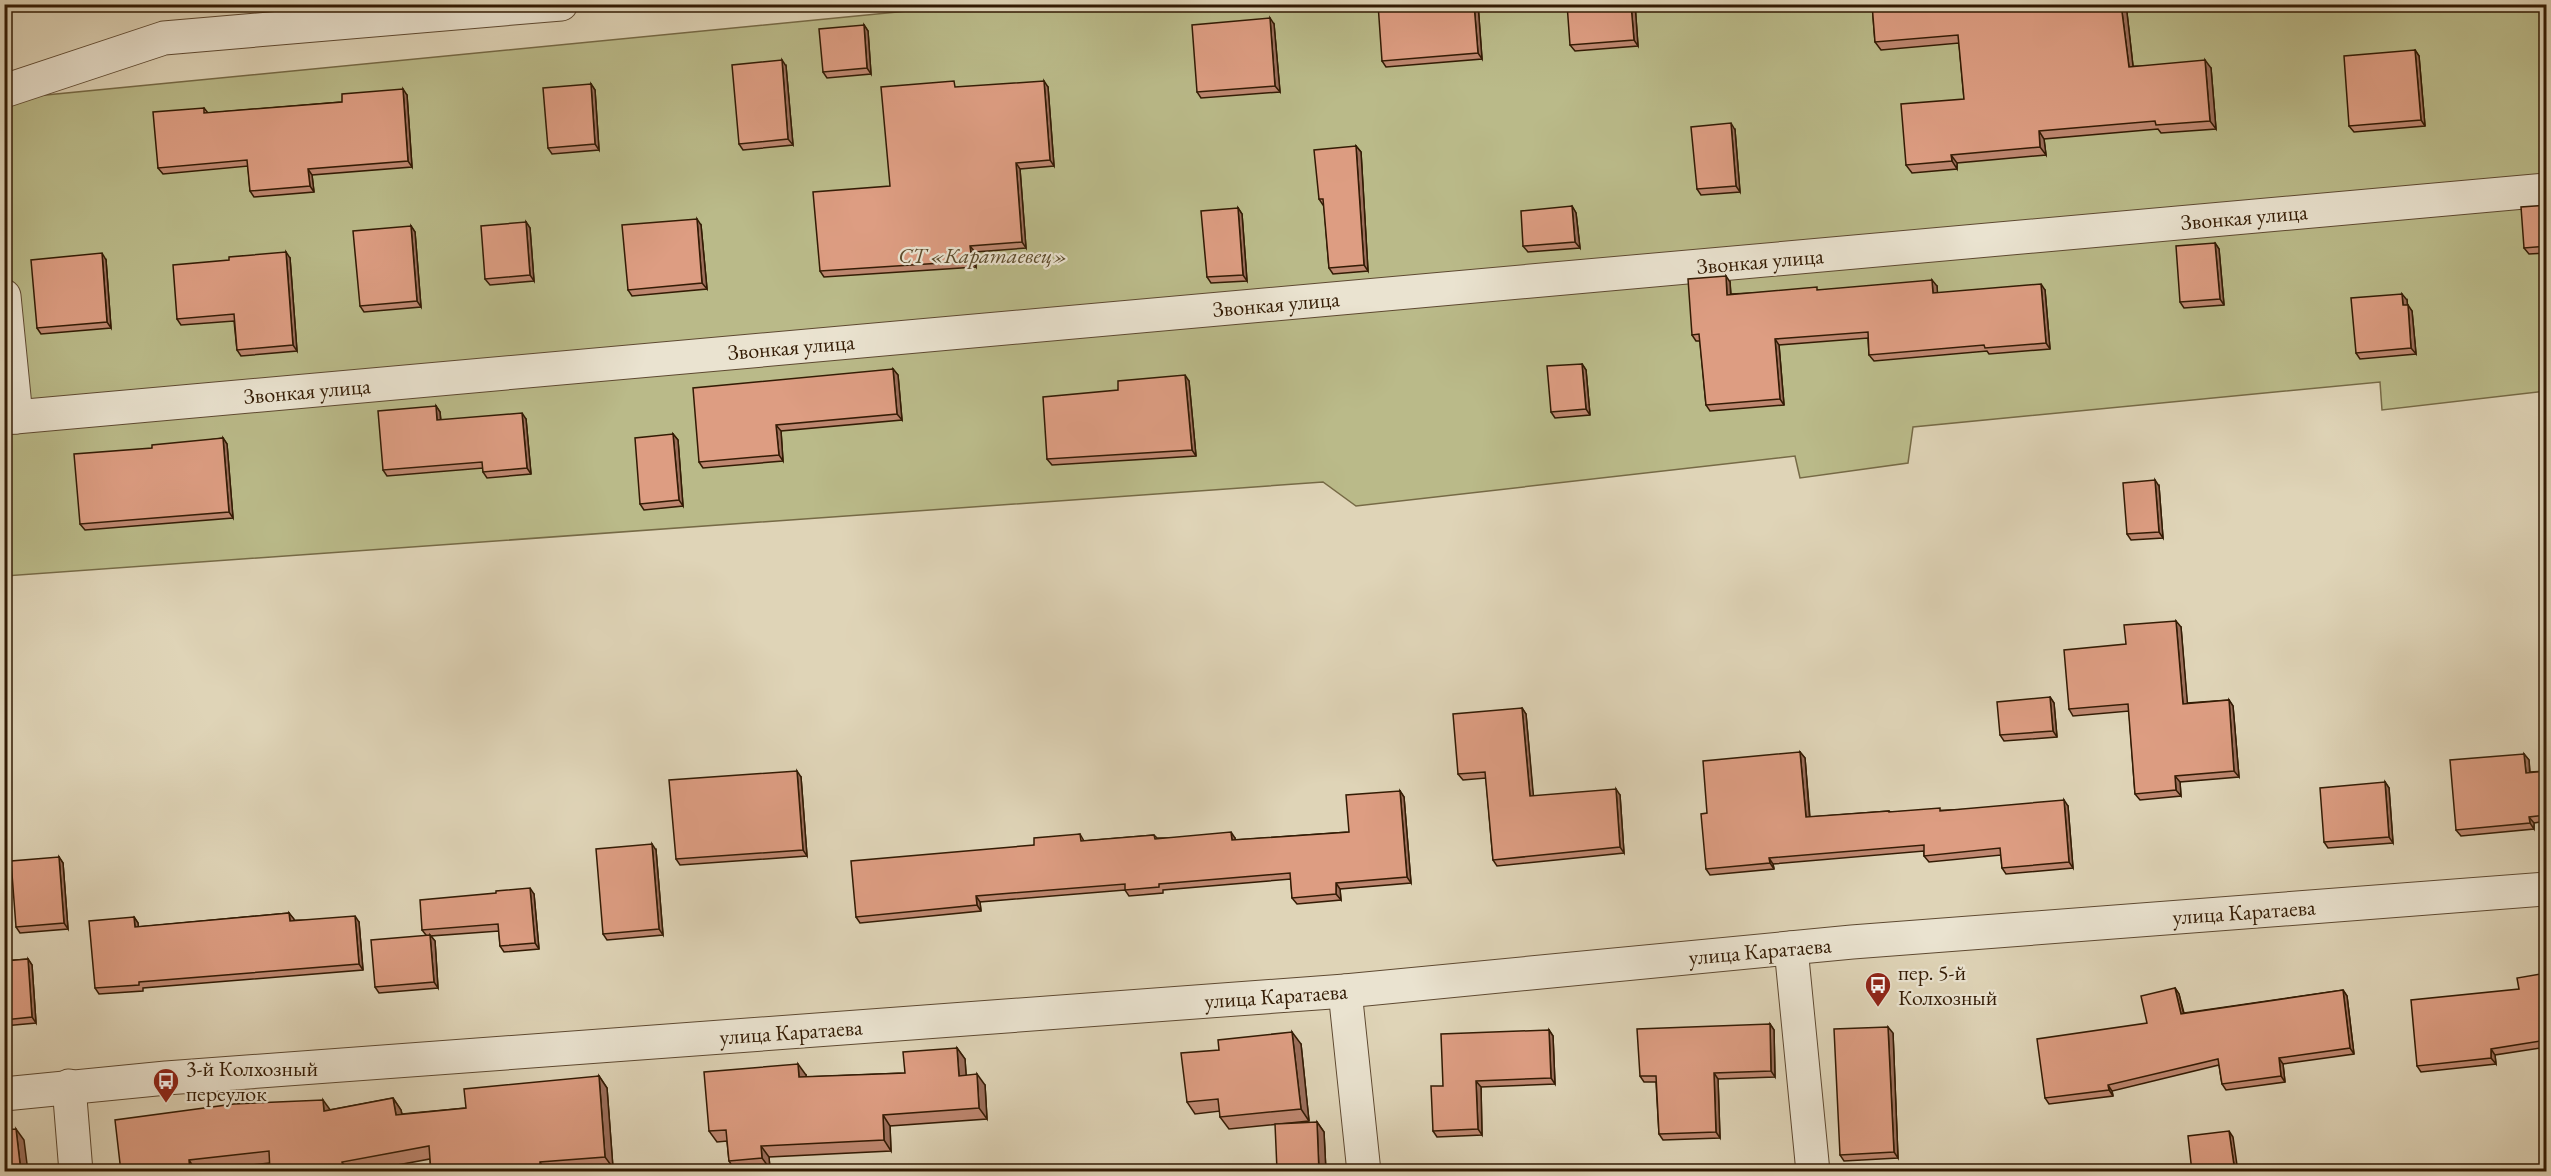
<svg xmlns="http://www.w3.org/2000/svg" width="2551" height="1176" font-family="'EB Garamond',serif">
<rect width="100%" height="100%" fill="#dfd4b7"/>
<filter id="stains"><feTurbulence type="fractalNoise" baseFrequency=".00333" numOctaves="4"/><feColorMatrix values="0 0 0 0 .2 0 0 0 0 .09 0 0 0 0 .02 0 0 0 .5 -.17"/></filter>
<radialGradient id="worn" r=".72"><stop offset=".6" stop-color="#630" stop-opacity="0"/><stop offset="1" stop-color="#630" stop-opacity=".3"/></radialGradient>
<path fill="#baba89" stroke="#766a46" stroke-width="1.5" d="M979,4L2546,5V391L2382,410L2380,382L1913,427L1908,463L1800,478L1795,456L1356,506L1323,482L5,576V99Z"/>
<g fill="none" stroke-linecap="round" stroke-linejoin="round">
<g stroke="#5e4931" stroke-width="35">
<g id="minor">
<path d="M4,91L164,38L561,4"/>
<path d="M4,296L16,417"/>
<path d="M4,418L2546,190"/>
<path d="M1791,948L1813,1172"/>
<path d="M1345,991L1364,1172"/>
<path d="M69,1086L76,1172"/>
<path d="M4,1094L166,1078L1345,991L1852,942L2546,889"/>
</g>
</g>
<use href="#minor" stroke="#eae3d0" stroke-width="33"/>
</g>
<g fill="#be8770" stroke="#331b04" stroke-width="1.5">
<path d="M1478,4L1482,59L1386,67L1382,61Z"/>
<path d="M1635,4L1638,46L1575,51L1570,45Z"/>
<path d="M1872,4H2126L2133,66L2211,68L2216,129L2161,133L2158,129L2044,139L2046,155L1957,163V169L1912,173L1906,165L1964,99L1959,43L1881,50L1875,42Z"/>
<path d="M1274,24L1280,92L1201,98L1197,92Z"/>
<path d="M864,25L868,31L871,74L827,78L823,72Z"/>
<path d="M2415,50L2419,56L2425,126L2354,132L2349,126Z"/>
<path d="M786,66L793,145L743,150L739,144Z"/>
<path d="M591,84L595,90L599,150L552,154L548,148Z"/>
<path d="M958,87H1048L1054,166L1020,169L1026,248L975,252L976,267L824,277L820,271L890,186Z"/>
<path d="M407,95L412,167L312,175L314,192L254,197L250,191L248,166L163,174L158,168L204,108L208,113L342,102Z"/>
<path d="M1735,130L1740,192L1701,195L1697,189Z"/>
<path d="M1356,146L1361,152L1368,271L1333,274L1329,268L1324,205H1323L1319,199Z"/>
<path d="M2547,205V253L2529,254L2524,248Z"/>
<path d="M1572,206L1576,213L1580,248L1528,252L1523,246Z"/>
<path d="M1238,208L1242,214L1247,281L1211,283L1207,277Z"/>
<path d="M526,222L530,228L534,281L490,285L485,279Z"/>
<path d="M701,225L707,289L632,296L628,290Z"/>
<path d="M411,226L415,232L421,307L364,312L360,306Z"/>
<path d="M2215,243L2219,249L2224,305L2184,308L2180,302Z"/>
<path d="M290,258L297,351L241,356L237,350L234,321L181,325L177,319Z"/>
<path d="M106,260L111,328L41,334L37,328Z"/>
<path d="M1730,282L1731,294L1819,290L1937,286V293L2045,290L2050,349L1989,354L1987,351L1874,361L1869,355L1868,338L1779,345L1784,405L1710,411L1706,405L1700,341H1696L1692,335Z"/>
<path d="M2407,300V305L2412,311L2416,354L2360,359L2356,353Z"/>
<path d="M1582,364L1586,370L1590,415L1555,418L1551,412Z"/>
<path d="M893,369L898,375L902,420L781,431L783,461L703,468L699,462Z"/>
<path d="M1189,381L1196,456L1052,465L1047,459L1118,390Z"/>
<path d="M436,406L440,412L441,420L526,419L531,474L487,478L483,472V468L387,476L383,470Z"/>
<path d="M673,434L678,440L683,506L644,510L640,504Z"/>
<path d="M223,438L227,444L233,518L85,530L80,524L152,448Z"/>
<path d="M2159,486L2163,538L2131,540L2127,534Z"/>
<path d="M2181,627L2187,703L2229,700L2233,706L2239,777L2180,782L2181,796L2140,800L2135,794L2129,711L2073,716L2069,709L2126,644Z"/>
<path d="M2050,697L2054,703L2057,737L2004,741L2000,735Z"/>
<path d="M1522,708L1526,714L1533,796L1620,795L1624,853L1497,866L1493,860L1486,778L1463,780L1458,774Z"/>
<path d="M1800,752L1805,758L1810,817L1889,811L1890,812L2068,806L2073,868L2006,874L2002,868L2001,855L1929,862L1924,856V851L1773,864L1774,869L1710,875L1706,869L1707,813Z"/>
<path d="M2524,754L2529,760L2530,772L2547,771V821L2534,823V829L2461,836L2456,830Z"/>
<path d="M801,777L807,856L680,865L676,859Z"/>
<path d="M2385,782L2389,788L2393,843L2328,848L2324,842Z"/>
<path d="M1400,791L1404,797L1411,883L1340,889L1341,900L1297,904L1292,898L1291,879L1163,890V893L1129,896L1125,890L980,902L981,911L860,923L856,917L1034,845L1080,834L1084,841L1154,835L1157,838H1235V840L1349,832Z"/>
<path d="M656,850L663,935L607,940L603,934Z"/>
<path d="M59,857L63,863L68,929L20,933L16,927Z"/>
<path d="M496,893L534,894L539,949L504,952L500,946L499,931L431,936L435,941L438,988L379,993L375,987L426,935L422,930Z"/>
<path d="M289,913L294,920L359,922L363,970L143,988V991L99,994L95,988L134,917L138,923V927Z"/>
<path d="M28,959L32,965L36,1023L4,1026V961Z"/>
<path d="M2547,973V1047L2495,1055L2496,1064L2421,1072L2417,1066L2519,989Z"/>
<path d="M2175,988L2179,994L2184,1013L2343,990L2347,996L2354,1054L2283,1064L2285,1082L2226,1090L2222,1084L2219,1065L2112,1091L2113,1096L2049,1104L2045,1098L2147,1023Z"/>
<path d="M1770,1024L1774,1030L1775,1077L1718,1079L1720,1138L1663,1140L1659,1134L1656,1082H1644L1640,1076Z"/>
<path d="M1549,1030L1553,1036L1555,1084L1481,1087L1482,1135L1437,1137L1433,1131L1443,1086Z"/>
<path d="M1893,1033L1898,1158L1844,1161L1840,1155Z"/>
<path d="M1301,1044L1309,1121L1229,1129L1220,1117V1111L1195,1114L1187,1102L1219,1050Z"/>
<path d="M957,1048L965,1059L966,1075L985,1085L987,1119L890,1126L891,1151L769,1157L770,1169L742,1172H736L729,1161L727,1141L717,1142L709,1131L806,1075V1077L905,1073Z"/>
<path d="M599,1076L607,1088L613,1168L573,1172H431L430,1159L360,1172H270L269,1163L196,1172H121L330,1110L393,1098L401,1110L402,1114L466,1108Z"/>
<path d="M1317,1122L1324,1132L1326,1172H1278L1277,1170Z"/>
</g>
<g fill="#9b6e5b" stroke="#331b04" stroke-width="1.5">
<path d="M1474,4H1478L1482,59L1478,53Z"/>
<path d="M1631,4H1635L1638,46L1634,40Z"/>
<path d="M2121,4H2126L2134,75L2129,67Z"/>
<path d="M1270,18L1274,24L1280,92L1275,86Z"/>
<path d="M864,25L868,31L871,74L867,68Z"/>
<path d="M2415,50L2419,56L2425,126L2421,120Z"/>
<path d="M782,60L786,66L793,145L788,139Z"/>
<path d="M2205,60L2211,68L2216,129L2210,121Z"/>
<path d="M1044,81L1048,87L1054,166L1050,160Z"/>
<path d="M591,84L595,90L599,150L595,144Z"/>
<path d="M403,89L407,95L412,167L408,161Z"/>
<path d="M1731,123L1735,130L1740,192L1736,186Z"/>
<path d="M2039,131L2044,139L2046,155L2040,147Z"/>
<path d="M1356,146L1361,152L1368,271L1364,265Z"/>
<path d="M1951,155L1957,163V169L1952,161Z"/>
<path d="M1016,163L1020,169L1026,248L1022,242Z"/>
<path d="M308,169L312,175L314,192L310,186Z"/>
<path d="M1572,206L1576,213L1580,248L1575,242Z"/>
<path d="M1238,208L1242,214L1247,281L1243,275Z"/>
<path d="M697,219L701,225L707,289L702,283Z"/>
<path d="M526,222L530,228L534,281L530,275Z"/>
<path d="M411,226L415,232L421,307L417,301Z"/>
<path d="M2215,243L2219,249L2224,305L2220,299Z"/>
<path d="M970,246L975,252L976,267L972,261Z"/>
<path d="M286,252L290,258L297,351L293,345Z"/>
<path d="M102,253L106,260L111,328L107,322Z"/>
<path d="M1726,276L1730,282L1731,301L1727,295Z"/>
<path d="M1932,280L1937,286L1938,299L1933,293Z"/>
<path d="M2041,284L2045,290L2050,349L2046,343Z"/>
<path d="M2402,294L2407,300L2408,311L2403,305Z"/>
<path d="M2408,305L2412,311L2416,354L2411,348Z"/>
<path d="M1775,339L1779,345L1784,405L1780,399Z"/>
<path d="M1582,364L1586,370L1590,415L1586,409Z"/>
<path d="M893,369L898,375L902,420L897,414Z"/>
<path d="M1185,375L1189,381L1196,456L1192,450Z"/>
<path d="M436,406L440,412L441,426L437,420Z"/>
<path d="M522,413L526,419L531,474L527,468Z"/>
<path d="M776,425L781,431L783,461L779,455Z"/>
<path d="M673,434L678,440L683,506L679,500Z"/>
<path d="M223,438L227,444L233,518L229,512Z"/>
<path d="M2155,480L2159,486L2163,538L2159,532Z"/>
<path d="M2176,621L2181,627L2188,710L2183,704Z"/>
<path d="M2050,697L2054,703L2057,737L2053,731Z"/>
<path d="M2229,700L2233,706L2239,777L2234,771Z"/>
<path d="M1522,708L1526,714L1534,802L1530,796Z"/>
<path d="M1800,752L1805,758L1810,823L1806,817Z"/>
<path d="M2524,754L2529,760L2530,779L2526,773Z"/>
<path d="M797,771L801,777L807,856L803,850Z"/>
<path d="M2175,776L2180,782L2181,796L2176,790Z"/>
<path d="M2385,782L2389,788L2393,843L2389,837Z"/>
<path d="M1616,789L1620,795L1624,853L1620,847Z"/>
<path d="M1400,791L1404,797L1411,883L1407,877Z"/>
<path d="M2064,800L2068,806L2073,868L2069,862Z"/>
<path d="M2529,817L2534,823V829L2530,823Z"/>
<path d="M1231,832L1235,838L1236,846L1232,840Z"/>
<path d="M652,844L656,850L663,935L659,929Z"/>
<path d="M59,857L63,863L68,929L64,923Z"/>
<path d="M1769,858L1773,864L1774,869L1770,863Z"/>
<path d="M1336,883L1340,889L1341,900L1336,894Z"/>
<path d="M530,888L534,894L539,949L535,943Z"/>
<path d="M976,896L980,902L981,911L977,905Z"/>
<path d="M289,913L294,919V927L290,921Z"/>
<path d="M355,916L359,922L363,970L359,964Z"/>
<path d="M134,917L138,923L139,933L135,927Z"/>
<path d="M430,935L435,941L438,988L434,982Z"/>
<path d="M28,959L32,965L36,1023L32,1017Z"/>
<path d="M2175,988L2179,994L2185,1020L2181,1014Z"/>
<path d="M2343,990L2347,996L2354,1054L2350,1048Z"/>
<path d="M1770,1024L1774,1030L1775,1077L1771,1071Z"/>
<path d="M1888,1027L1893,1033L1898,1158L1894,1152Z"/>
<path d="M1549,1030L1553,1036L1555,1084L1551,1078Z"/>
<path d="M1292,1032L1301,1044L1309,1121L1301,1109Z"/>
<path d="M957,1048L965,1059L967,1087L959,1076Z"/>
<path d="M2491,1049L2495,1055L2496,1064L2491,1058Z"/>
<path d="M2279,1058L2283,1064L2285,1082L2281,1076Z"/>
<path d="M798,1064L806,1075L807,1088L799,1077Z"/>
<path d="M1714,1073L1718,1079L1720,1138L1716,1132Z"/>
<path d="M977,1074L985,1085L987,1119L979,1108Z"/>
<path d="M599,1076L607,1088L613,1168L605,1157Z"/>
<path d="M1476,1081L1481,1087L1482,1135L1478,1129Z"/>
<path d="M2108,1085L2112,1091L2113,1096L2109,1090Z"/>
<path d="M393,1098L401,1110L404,1126L396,1115Z"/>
<path d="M323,1100L331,1111H324Z"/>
<path d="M883,1115L890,1126L891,1151L884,1140Z"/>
<path d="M1317,1122L1324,1132L1326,1172H1319Z"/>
<path d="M16,1129L24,1140L28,1172H21Z"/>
<path d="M2229,1131L2233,1137L2238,1172H2235Z"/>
<path d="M761,1146L769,1157L770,1169L762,1158Z"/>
<path d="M189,1160L196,1171V1172H190Z"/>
<path d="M342,1162L349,1172H344Z"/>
<path d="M540,1162L546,1172H540Z"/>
</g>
<g fill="#dd9d82" stroke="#331b04" stroke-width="1.5">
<path d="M1378,4H1474L1478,53L1382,61Z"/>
<path d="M1567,4H1631L1634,40L1570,45Z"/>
<path d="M1872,4H2121L2129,67L2205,60L2210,121L2156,125L2155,121L2039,131L2040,147L1951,155L1952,161L1906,165L1901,104L1964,99L1958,35L1875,42Z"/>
<path d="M1270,18L1275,86L1197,92L1192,25Z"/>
<path d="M864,25L867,68L823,72L819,29Z"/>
<path d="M2415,50L2421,120L2349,126L2344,56Z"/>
<path d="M782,60L788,139L739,144L732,65Z"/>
<path d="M954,81L955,87L1044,81L1050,160L1016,163L1022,242L970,246L972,261L820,271L813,192L890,186L881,87Z"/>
<path d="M591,84L595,144L548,148L543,88Z"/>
<path d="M403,89L408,161L308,169L310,186L250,191L247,160L158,168L153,112L204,108V113L342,102V94Z"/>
<path d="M1731,123L1736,186L1697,189L1691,127Z"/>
<path d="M1356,146L1364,265L1329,268L1323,199H1319L1314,150Z"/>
<path d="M2547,205V246L2524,248L2521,207Z"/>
<path d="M1572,206L1575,242L1523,246L1521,211Z"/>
<path d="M1238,208L1243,275L1207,277L1201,211Z"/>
<path d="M697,219L702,283L628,290L622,225Z"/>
<path d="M526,222L530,275L485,279L481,226Z"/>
<path d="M411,226L417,301L360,306L353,231Z"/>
<path d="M2215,243L2220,299L2180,302L2176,246Z"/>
<path d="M286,252L293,345L237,350L234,314L177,319L173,265L229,260V257Z"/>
<path d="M102,253L107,322L37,328L31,260Z"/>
<path d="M1726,276L1727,295L1817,287V290L1932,280L1933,293L2041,284L2046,343L1985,348L1984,345L1869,355L1868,332L1775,339L1780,399L1706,405L1699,334L1692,335L1688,279Z"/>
<path d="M2402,294L2403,305H2408L2411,348L2356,353L2351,298Z"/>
<path d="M1582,364L1586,409L1551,412L1547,366Z"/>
<path d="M893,369L897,414L776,425L779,455L699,462L693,388Z"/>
<path d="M1185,375L1192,450L1047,459L1043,397L1118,390V381Z"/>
<path d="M436,406L437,420L522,413L527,468L483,472L482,462L383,470L378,411Z"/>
<path d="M673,434L679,500L640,504L635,438Z"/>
<path d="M223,438L229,512L80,524L74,454L152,448V445Z"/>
<path d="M2155,480L2159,532L2127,534L2123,483Z"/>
<path d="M2176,621L2183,704L2229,700L2234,771L2175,776L2176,790L2135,794L2128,704L2069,709L2064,650L2126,644L2124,625Z"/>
<path d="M2050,697L2053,731L2000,735L1997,702Z"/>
<path d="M1522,708L1530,796L1616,789L1620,847L1493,860L1485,772L1458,774L1453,714Z"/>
<path d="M1800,752L1806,817L1889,811V812L1940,808V811L2064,800L2069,862L2002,868L2000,848L1924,856V845L1769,858L1770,863L1706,869L1701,814L1707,813L1703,761Z"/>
<path d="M2524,754L2526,773L2547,771V815L2529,817L2530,823L2456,830L2450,760Z"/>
<path d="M797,771L803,850L676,859L669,780Z"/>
<path d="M2385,782L2389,837L2324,842L2320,788Z"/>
<path d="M1400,791L1407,877L1336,883V894L1292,898L1290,873L1159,884V887L1125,890V884L976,896L977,905L856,917L851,861L1034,845V838L1080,834L1081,841L1154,835L1155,839L1231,832L1232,840L1349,832L1346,795Z"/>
<path d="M652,844L659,929L603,934L596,849Z"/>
<path d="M59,857L64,923L16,927L11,861Z"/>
<path d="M530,888L535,943L500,946L498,924L422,930L420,900L496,893V891Z"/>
<path d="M289,913L290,921L355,916L359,964L139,982V985L95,988L89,921L134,917L135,927Z"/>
<path d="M430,935L434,982L375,987L371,940Z"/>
<path d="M28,959L32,1017L4,1020V961Z"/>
<path d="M2547,973V1040L2491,1049V1058L2417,1066L2411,1000L2519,989L2517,978Z"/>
<path d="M2175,988L2181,1014L2343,990L2350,1048L2279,1058L2281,1076L2222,1084L2218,1059L2108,1085L2109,1090L2045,1098L2037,1039L2147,1023L2141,996Z"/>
<path d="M1770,1024L1771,1071L1714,1073L1716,1132L1659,1134L1656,1076H1640L1637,1029Z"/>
<path d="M1888,1027L1894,1152L1840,1155L1834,1029Z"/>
<path d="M1549,1030L1551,1078L1476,1081L1478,1129L1433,1131L1431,1086H1443L1441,1034Z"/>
<path d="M1292,1032L1301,1109L1220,1117L1218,1099L1187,1102L1181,1053L1219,1050L1218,1040Z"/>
<path d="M957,1048L959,1076L977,1074L979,1108L883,1115L884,1140L761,1146L762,1158L729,1161L726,1130L709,1131L704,1072L798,1064L799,1077L905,1073L903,1052Z"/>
<path d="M599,1076L605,1157L540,1162V1172H431L429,1146L342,1162L344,1172H270L269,1151L189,1160L190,1172H121L115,1120L234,1104L323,1100L324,1111L393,1098L396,1115L466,1108L464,1089Z"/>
<path d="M1317,1122L1319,1172H1286V1169L1277,1170L1275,1124Z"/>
<path d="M16,1129L21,1172H4V1130Z"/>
<path d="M2229,1131L2235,1172H2192L2188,1136Z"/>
</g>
<defs>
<g id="bus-pin" transform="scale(1.35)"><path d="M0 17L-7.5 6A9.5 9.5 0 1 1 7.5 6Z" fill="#8f2418" stroke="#eae3d0"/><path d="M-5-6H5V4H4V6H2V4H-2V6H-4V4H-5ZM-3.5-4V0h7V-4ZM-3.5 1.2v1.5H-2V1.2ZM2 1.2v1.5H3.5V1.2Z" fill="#fff"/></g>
</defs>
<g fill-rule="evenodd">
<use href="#bus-pin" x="1878" y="985"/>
<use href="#bus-pin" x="166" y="1081"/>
</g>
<g text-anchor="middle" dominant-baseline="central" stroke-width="4.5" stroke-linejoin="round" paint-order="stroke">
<g font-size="22" fill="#331b04" stroke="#eae3d0">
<text transform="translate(2244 217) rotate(-5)">Звонкая улица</text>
<text transform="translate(1760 261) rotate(-5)">Звонкая улица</text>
<text transform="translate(1276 304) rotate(-5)">Звонкая улица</text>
<text transform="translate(791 347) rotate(-5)">Звонкая улица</text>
<text transform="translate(307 391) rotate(-5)">Звонкая улица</text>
<text transform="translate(2244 912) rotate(-4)">улица Каратаева</text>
<text transform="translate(1760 951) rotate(-5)">улица Каратаева</text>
<text transform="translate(1276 996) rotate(-4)">улица Каратаева</text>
<text transform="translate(791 1032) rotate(-4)">улица Каратаева</text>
</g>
<g font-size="22" font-style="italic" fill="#5c4b2c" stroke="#eae3d0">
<text x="983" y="255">СТ «Каратаевец»</text>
</g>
<g font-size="22" fill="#331b04" stroke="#eae3d0" text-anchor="start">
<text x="1898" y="972">пер. 5-й<tspan x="1898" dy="25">Колхозный</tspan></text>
<text x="186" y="1068">3-й Колхозный<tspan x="186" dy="25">переулок</tspan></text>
</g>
</g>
<rect width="2551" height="1176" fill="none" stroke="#dfd4b7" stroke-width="24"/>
<rect x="6" y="6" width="2539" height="1164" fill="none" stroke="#331b04" stroke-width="3"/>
<rect x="12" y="12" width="2527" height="1152" fill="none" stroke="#331b04" stroke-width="1.5"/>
<rect width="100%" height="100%" filter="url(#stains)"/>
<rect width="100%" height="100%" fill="url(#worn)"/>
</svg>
